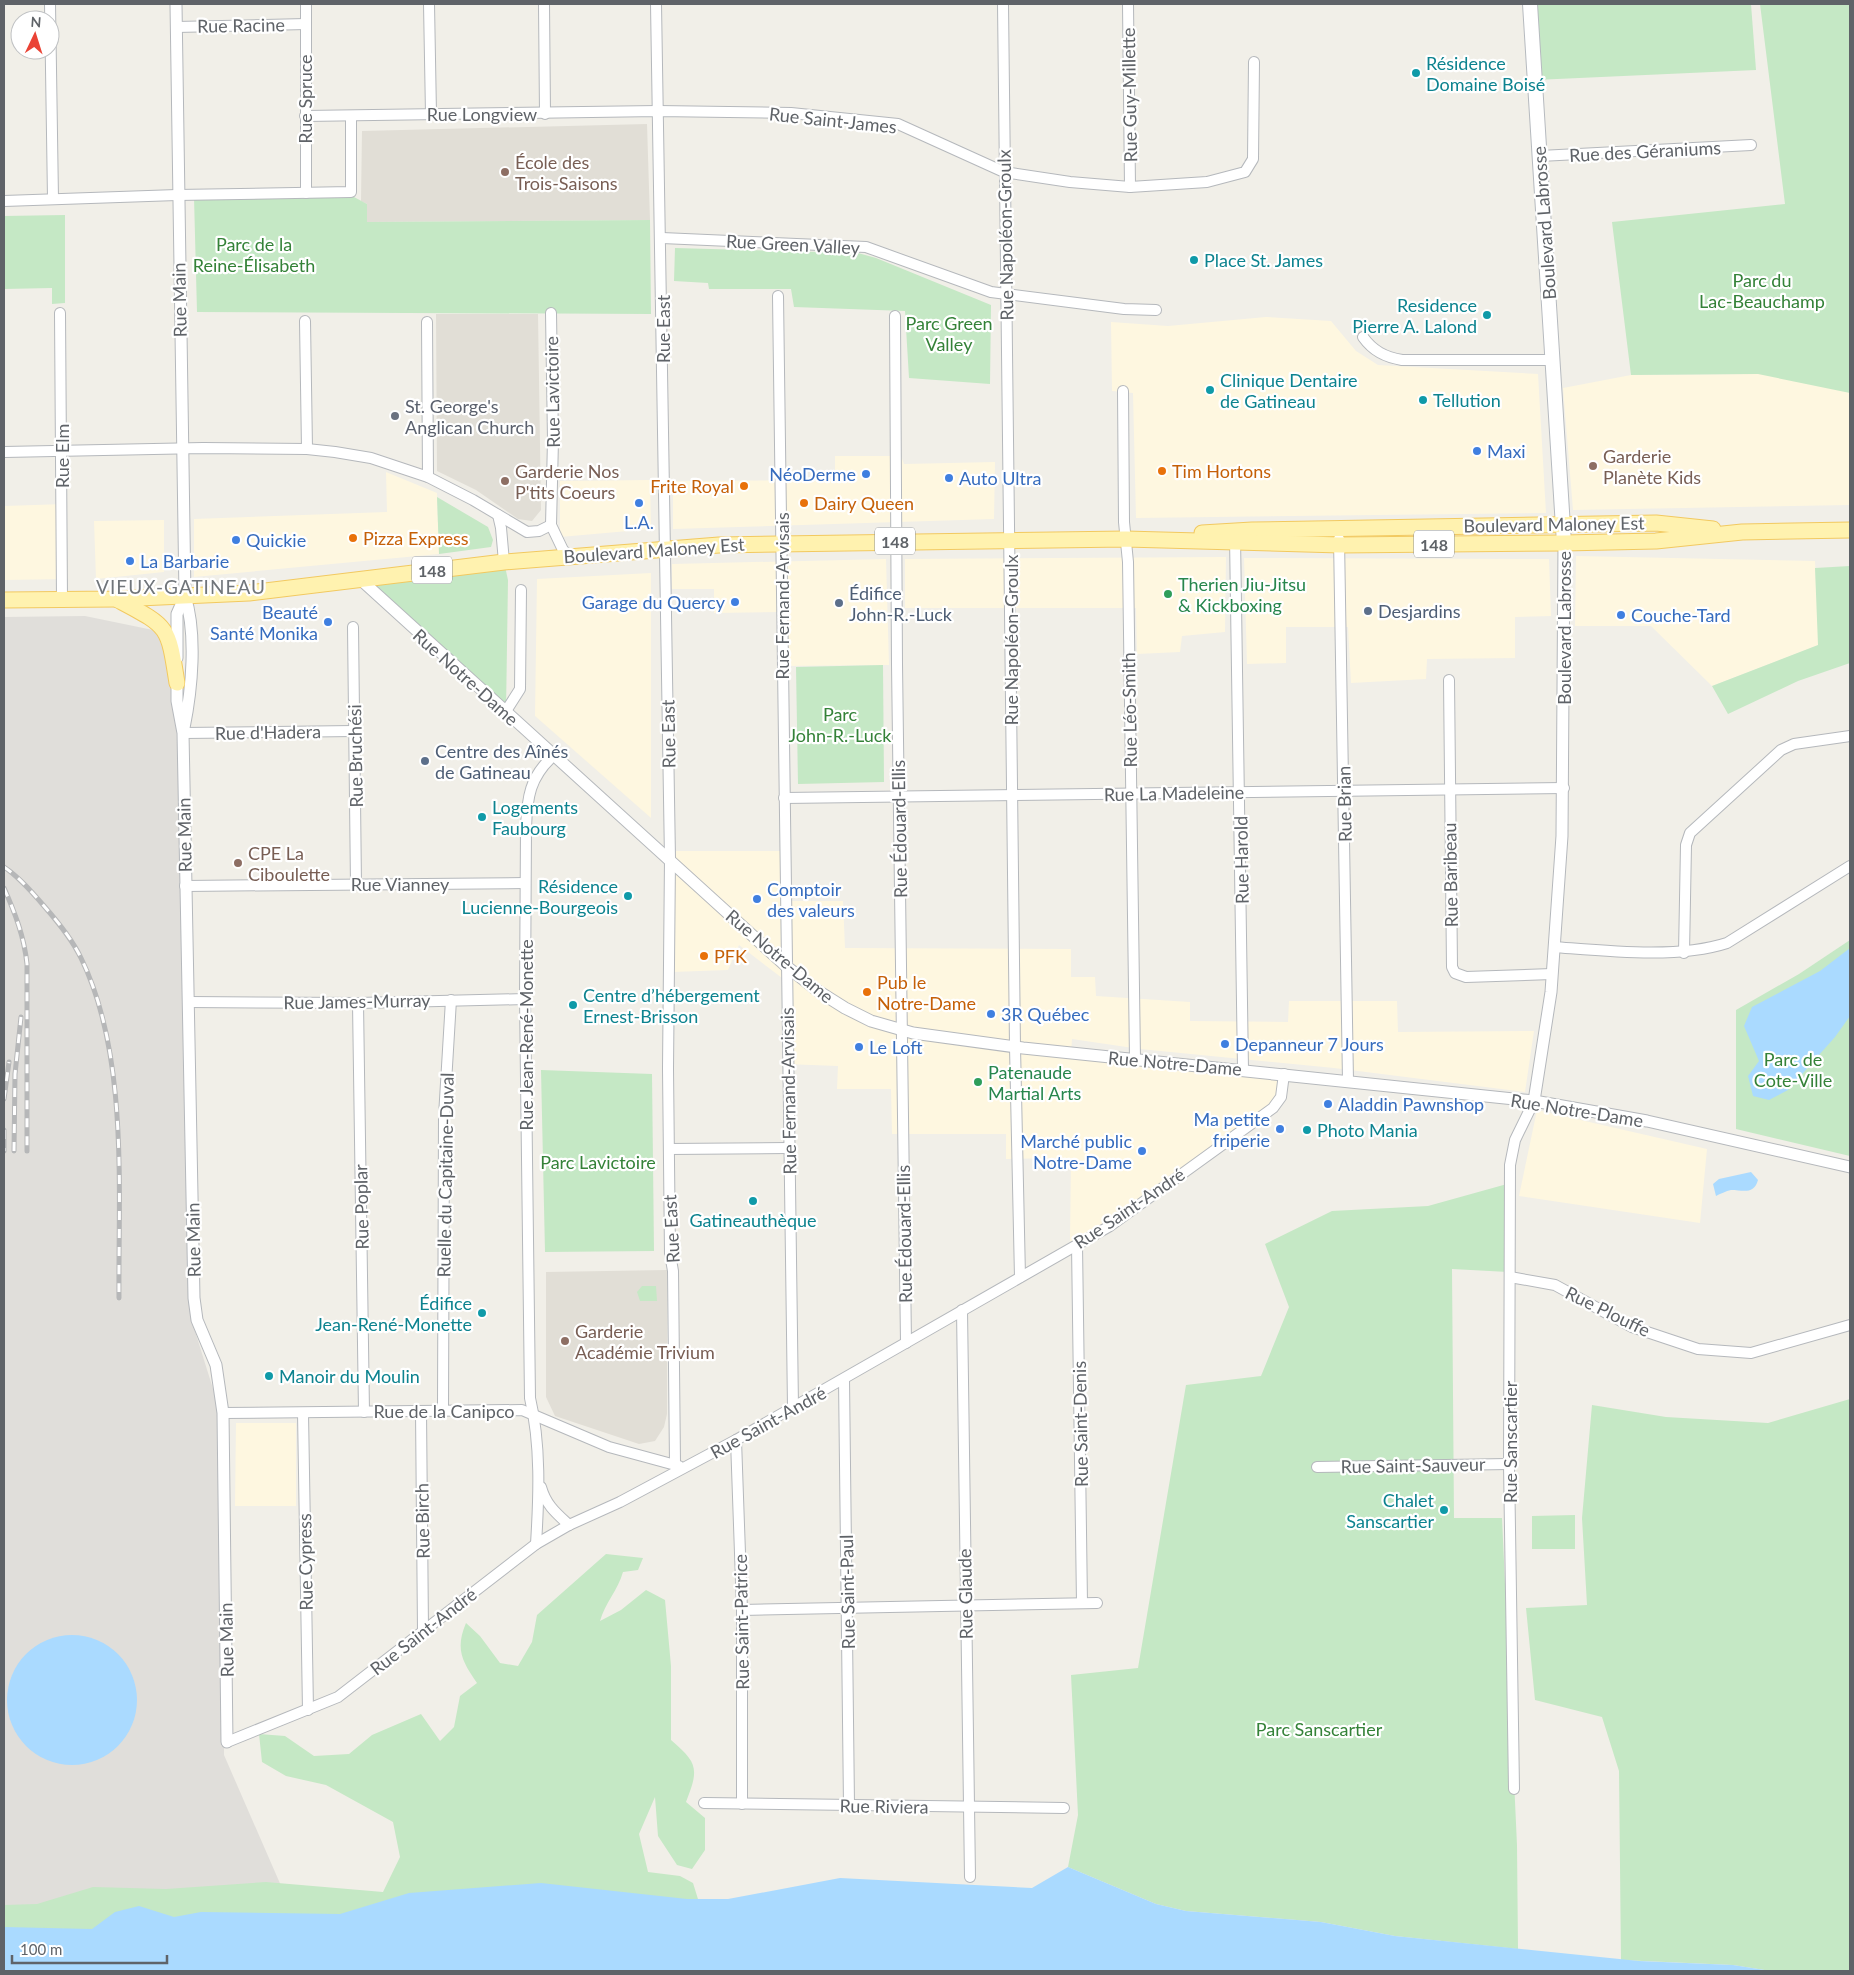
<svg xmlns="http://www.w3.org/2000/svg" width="1854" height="1975" font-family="Lato,sans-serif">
<rect width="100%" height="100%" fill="#f1efe8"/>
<g fill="#fef7e0">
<path d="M1266,317L1331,321L1356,351L1378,365L1538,374L1546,513L1136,518L1133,393L1112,391L1111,322L1168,326Z"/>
<path d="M1850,373V505L1573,510L1563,388L1631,375Z"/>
<path d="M835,456H901L904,464L995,462L994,519L673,529V481L835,480Z"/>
<path d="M386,472L437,493L439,554L194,577V519L387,512Z"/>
<path d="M650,480L651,529L560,537V481Z"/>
<path d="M65,504L68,579L4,580V506Z"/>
<path d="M164,520V572L96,579L94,521Z"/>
<path d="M1576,556L1815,561L1819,645L1712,686L1651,626H1575Z"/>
<path d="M1226,557L1225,632L1182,636L1180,652L1137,654L1136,608H905V559Z"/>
<path d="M1244,558L1549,559L1551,616L1515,617V658L1427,659L1426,679L1351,683L1348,627H1286V663L1247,664Z"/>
<path d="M886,559L889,665H883L782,666L780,612L714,613V589H672V564Z"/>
<path d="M651,573V818L535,716L537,579Z"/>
<path d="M676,851H784L785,901H843L845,948L1071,949V977H1095L1096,996L1190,1002V1021L1288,1022L1289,1001H1397L1398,1032L1534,1031L1525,1092L1334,1068L1140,1049L1072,1039L1071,1053L1284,1074L1281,1097L1077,1245L1070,1241L1071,1158L1006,1159V1134H892L891,1089H837L838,1066L785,1064L782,978L739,945L728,970L672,972Z"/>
<path d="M1537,1110L1707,1149L1700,1223L1519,1196Z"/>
<path d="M236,1423H296V1506H235Z"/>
</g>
<path fill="#e0deda" d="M85,616L153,630L169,642L176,718L190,1086L194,1328L225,1427L224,1755L302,1934L4,1948V617Z"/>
<g fill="#e1ded6">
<path d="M647,124L650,220L367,222V204L361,201L362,131Z"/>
<path d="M436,314H538L541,510L532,521L518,519L476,490L437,471Z"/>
<path d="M667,1270V1414L664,1427L655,1441L639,1444L555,1416L546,1397V1272Z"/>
</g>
<g fill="#c5e8c5">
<path d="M1530,4H1751L1756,70L1535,80Z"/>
<path d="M1760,4H1850V393L1758,374L1631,375L1612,222L1785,204Z"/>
<path d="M194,197H354L367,204V222L650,220L651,314L197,312Z"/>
<path d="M65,215V303L52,304V288L4,289V216Z"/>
<path d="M675,248L858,253L876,258L991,305L990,384L909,378L905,311L794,307L791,289H709L708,283L674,281Z"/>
<path d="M437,497L488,527L493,540L491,547L439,554Z"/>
<path d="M504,562L508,580L506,711L360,579Z"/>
<path d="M1850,566V663L1798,681L1728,714L1712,686L1818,645L1815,568Z"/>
<path d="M883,665L884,782L798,784L796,667Z"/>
<path d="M1850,940V1156L1736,1129V1010L1799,974Z"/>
<path d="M541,1070L652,1074L654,1251L545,1252Z"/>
<path d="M1507,1184L1508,1272L1452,1269L1454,1518H1502L1517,1845L1518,1949L1395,1936L1321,1922L1186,1911L1156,1904L1068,1867L1078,1815L1071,1675L1138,1668L1186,1385L1261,1376L1289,1307L1265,1244L1332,1211L1428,1206Z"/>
<path d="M642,1286H656L657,1301H640L637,1292Z"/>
<path d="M1850,1399V1971H1771L1733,1965L1621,1960L1619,1771L1602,1717L1535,1700L1526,1608L1587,1605L1582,1518L1592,1405L1666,1417L1768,1423Z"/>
<path d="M1575,1515V1549H1532V1516Z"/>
<path d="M606,1554L643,1558L638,1570L623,1572C618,1590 605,1603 600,1621L621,1610L646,1590L665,1600L671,1666V1740C698,1763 699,1769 686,1802L705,1818V1850L692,1869L677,1865L658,1836L655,1797L639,1834L648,1872L680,1876L693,1883L702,1912L410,1917L90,1936L4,1938V1905L37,1904L93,1887L166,1889L266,1882L383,1892L400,1857L393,1822L326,1785L286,1776L262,1762L259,1734L285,1736L314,1756L349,1754L372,1735L421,1714L440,1741L454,1727L460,1696L477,1683C462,1661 455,1649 466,1623L480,1636L500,1663L518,1666L532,1642L537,1615Z"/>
</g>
<g fill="#aadaff">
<path d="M1850,948V1016L1835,1037L1788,1090L1769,1100L1753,1096L1748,1076L1759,1061L1744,1026L1752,1007L1820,971Z"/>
<path d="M1751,1172L1758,1180C1754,1195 1743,1190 1731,1190C1726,1191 1720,1194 1716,1196L1713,1184L1719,1179Z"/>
<circle cx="72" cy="1700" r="65"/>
<path d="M1068,1867L1156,1904L1186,1911L1321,1922L1395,1936L1639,1961L1733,1965L1771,1971H4V1927L92,1929L115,1912L139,1906L174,1917L201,1912L340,1914L409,1893L541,1883L687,1899H728L840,1878L1032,1888Z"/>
</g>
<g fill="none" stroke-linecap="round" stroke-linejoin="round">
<g stroke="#b5b8bc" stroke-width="12">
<g id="minor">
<path d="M50,4L53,199"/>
<path d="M306,4V193"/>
<path d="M429,4L431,114"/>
<path d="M544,4L545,114"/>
<path d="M656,4L670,859L668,1069L670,1254L673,1271L675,1464"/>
<path d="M1003,4L1015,1047L1020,1277"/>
<path d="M1128,4L1130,187"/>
<path d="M176,27L306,24"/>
<path d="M305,116L658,111L791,113L898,124L1004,172L1070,182L1130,187L1207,182L1245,172L1253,159L1254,62"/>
<path d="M1540,156L1751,145"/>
<path d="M4,201L177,195L351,192V116"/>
<path d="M662,238L866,247L991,292L1124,309L1156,310"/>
<path d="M778,296L793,1407"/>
<path d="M60,313L62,600"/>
<path d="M551,313L553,440L551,525L563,550L569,555"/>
<path d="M895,316L897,664L906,1343"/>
<path d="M305,321L307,449"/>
<path d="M427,322L428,477"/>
<path d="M1363,337C1373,351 1385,357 1402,360H1552"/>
<path d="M1123,391L1124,522L1128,562L1135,1059"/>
<path d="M4,452L203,448L307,449L335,452L371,458L428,477L473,500L527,532L539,531L551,525"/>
<path d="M498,515L501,528L504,562"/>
<path d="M1235,537L1243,1069"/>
<path d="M1339,539L1348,1081"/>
<path d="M353,627L356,885"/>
<path d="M1449,680L1452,967L1455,973L1466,977L1552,974"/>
<path d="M506,711L520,689L521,590"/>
<path d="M183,733L354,731"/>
<path d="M784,798L1564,788"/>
<path d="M185,886L525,883"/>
<path d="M1554,947C1607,951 1678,959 1727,943L1850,866"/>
<path d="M1684,953L1686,845L1690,833L1781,750L1794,744L1850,736"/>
<path d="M189,1002L358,1003L525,999"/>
<path d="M358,1003L364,1412"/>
<path d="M669,1149L789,1148"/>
<path d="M1077,1245L1082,1603"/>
<path d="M1510,1277L1555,1285L1632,1327L1698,1349L1751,1353L1850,1325"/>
<path d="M962,1310L970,1877"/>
<path d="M844,1379L849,1805"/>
<path d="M443,1410L444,1116L451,1000"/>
<path d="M421,1411L423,1631"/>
<path d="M223,1413L522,1410L609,1447L679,1466"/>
<path d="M303,1413L308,1710"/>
<path d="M736,1440L742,1610V1804"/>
<path d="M1317,1467L1509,1464"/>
<path d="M541,1487C546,1505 556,1513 569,1525"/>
<path d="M536,1544C539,1496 541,1445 530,1398L525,999L526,828C527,797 530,777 553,756"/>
<path d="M742,1610L1097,1603"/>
<path d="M227,1742L338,1697L536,1544L569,1525L620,1502L736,1440L1110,1226L1273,1108L1281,1097L1284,1074"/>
<path d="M1514,1789L1509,1464L1510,1165L1515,1140L1534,1101"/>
<path d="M704,1803L1064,1808"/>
</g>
</g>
<g stroke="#b5b8bc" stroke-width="13">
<g id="tertiary">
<path d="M176,4L185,596C197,634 192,689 184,728"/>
<path d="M360,579L786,966L818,991L845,1008L871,1021L913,1033L1023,1048L1534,1101L1647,1121L1850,1167"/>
<path d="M177,658V614L185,596"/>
<path d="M177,676V701L183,733L194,1298L197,1320L216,1365L223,1413L227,1742"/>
<path d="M1534,1101L1551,992L1562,836L1564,543"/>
</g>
</g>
<g stroke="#b6babf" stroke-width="16">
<path id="secondary" d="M1530,4L1564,543"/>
</g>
<g stroke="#f2c960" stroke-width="17">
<g id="primary">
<path d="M1202,533L1252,530L1656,523L1713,529"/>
<path d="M4,600L117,599L249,593L504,562L719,545L1126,539L1340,545L1564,543L1656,541L1742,532L1850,530"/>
<path d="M118,600C169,627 168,625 177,683"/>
</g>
</g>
<use href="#minor" stroke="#fff" stroke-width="10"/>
<use href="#tertiary" stroke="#fff" stroke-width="11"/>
<use href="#secondary" stroke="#fff" stroke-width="14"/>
<use href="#primary" stroke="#fff2af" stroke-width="15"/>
<g stroke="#b6b7b8" stroke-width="5">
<g id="rail">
<path d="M4,867C19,877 32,892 44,906C58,922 72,939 81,958C129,1056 118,1192 119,1298"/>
<path d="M4,888C15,913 24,936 27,964V1151"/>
<path d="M4,1099L9,1062"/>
<path d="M4,1130V1151"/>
<path d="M14,1151L15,1074L21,1017"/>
</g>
</g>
<use href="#rail" stroke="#fff" stroke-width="3" stroke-dasharray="9" stroke-linecap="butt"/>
</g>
<g fill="#0f9aa8" stroke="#fff" stroke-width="2">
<circle cx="1416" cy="73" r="5"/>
<circle cx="1194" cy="260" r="5"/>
<circle cx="1487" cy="315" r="5"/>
<circle cx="1210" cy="390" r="5"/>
<circle cx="1423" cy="400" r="5"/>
<circle cx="482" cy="817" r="5"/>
<circle cx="628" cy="896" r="5"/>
<circle cx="573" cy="1005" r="5"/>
<circle cx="1307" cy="1130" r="5"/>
<circle cx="753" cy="1201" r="5"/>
<circle cx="482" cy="1313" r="5"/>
<circle cx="269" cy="1376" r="5"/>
<circle cx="1444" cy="1510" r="5"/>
</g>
<g fill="#8d6e63" stroke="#fff" stroke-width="2">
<circle cx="505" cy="172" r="5"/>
<circle cx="1593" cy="466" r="5"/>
<circle cx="505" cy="481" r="5"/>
<circle cx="238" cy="863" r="5"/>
<circle cx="565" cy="1341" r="5"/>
</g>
<circle fill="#6b7280" stroke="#fff" stroke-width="2" cx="395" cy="416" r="5"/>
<g fill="#3f7fe0" stroke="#fff" stroke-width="2">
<circle cx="1477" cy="451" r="5"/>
<circle cx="866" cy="474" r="5"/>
<circle cx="949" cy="478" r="5"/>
<circle cx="639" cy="503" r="5"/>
<circle cx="236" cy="540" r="5"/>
<circle cx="130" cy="561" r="5"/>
<circle cx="735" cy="602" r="5"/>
<circle cx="1621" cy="615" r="5"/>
<circle cx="328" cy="622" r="5"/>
<circle cx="757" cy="899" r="5"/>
<circle cx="991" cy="1014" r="5"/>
<circle cx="1225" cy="1044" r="5"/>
<circle cx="859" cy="1047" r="5"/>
<circle cx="1328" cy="1104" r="5"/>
<circle cx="1280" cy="1129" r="5"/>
<circle cx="1142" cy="1151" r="5"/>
</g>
<g fill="#e8710a" stroke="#fff" stroke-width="2">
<circle cx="1162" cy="471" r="5"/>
<circle cx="744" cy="486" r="5"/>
<circle cx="804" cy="503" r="5"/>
<circle cx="353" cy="538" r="5"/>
<circle cx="704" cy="956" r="5"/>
<circle cx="867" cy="992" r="5"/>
</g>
<g fill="#2e9e5b" stroke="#fff" stroke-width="2">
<circle cx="1168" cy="594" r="5"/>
<circle cx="978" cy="1082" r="5"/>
</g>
<g fill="#5c6f8a" stroke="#fff" stroke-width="2">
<circle cx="839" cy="603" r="5"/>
<circle cx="1368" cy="611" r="5"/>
<circle cx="425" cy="761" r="5"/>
</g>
<g text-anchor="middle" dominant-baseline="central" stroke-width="4.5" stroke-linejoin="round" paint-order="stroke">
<g fill="#fff" stroke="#8f9295" stroke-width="1">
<rect x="875" y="527.5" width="40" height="27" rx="4"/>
<rect x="1414" y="530.5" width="40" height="27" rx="4"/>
<rect x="412" y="556.5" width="40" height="27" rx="4"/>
</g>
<g font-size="16" font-weight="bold" fill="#5f6368">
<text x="895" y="541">148</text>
<text x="1434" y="544">148</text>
<text x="432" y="570">148</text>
</g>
<g font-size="18" fill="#5f6368" stroke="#fff">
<text transform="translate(241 25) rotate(-1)">Rue Racine</text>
<text transform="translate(1129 95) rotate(-91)">Rue Guy-Millette</text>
<text transform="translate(305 99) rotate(-90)">Rue Spruce</text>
<text x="482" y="114">Rue Longview</text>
<text transform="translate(833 120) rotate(6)">Rue Saint-James</text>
<text transform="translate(1645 151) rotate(-3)">Rue des Géraniums</text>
<text transform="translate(1544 223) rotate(-94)">Boulevard Labrosse</text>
<text transform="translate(1005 235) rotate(-91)">Rue Napoléon-Groulx</text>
<text transform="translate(793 244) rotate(3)">Rue Green Valley</text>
<text transform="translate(179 300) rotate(-91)">Rue Main</text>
<text transform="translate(663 329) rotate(-90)">Rue East</text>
<text transform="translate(552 392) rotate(-91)">Rue Lavictoire</text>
<text transform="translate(62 456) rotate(-90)">Rue Elm</text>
<text transform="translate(1554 524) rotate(-1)">Boulevard Maloney Est</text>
<text transform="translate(654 550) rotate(-4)">Boulevard Maloney Est</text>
<text transform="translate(782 596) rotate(-90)">Rue Fernand-Arvisais</text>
<text transform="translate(1564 628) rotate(-90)">Boulevard Labrosse</text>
<text transform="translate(1011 640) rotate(-90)">Rue Napoléon-Groulx</text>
<text transform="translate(466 677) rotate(42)">Rue Notre-Dame</text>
<text transform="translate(1129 710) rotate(-91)">Rue Léo-Smith</text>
<text transform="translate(268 732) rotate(-1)">Rue d'Hadera</text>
<text transform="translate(668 734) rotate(-91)">Rue East</text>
<text transform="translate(355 756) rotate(-91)">Rue Bruchési</text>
<text transform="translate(1174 793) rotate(-1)">Rue La Madeleine</text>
<text transform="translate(1344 804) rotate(-91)">Rue Brian</text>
<text transform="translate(899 829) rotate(-91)">Rue Édouard-Ellis</text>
<text transform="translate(184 835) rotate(-91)">Rue Main</text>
<text transform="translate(1241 860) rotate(-91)">Rue Harold</text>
<text transform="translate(1450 875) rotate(-91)">Rue Baribeau</text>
<text x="400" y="884">Rue Vianney</text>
<text transform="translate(780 956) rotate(40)">Rue Notre-Dame</text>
<text transform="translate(357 1001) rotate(-1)">Rue James-Murray</text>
<text transform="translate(526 1035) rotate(-90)">Rue Jean-René-Monette</text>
<text transform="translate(1175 1063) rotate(5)">Rue Notre-Dame</text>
<text transform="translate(788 1091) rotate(-91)">Rue Fernand-Arvisais</text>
<text transform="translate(1577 1110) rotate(9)">Rue Notre-Dame</text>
<text transform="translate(445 1175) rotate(-89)">Ruelle du Capitaine-Duval</text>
<text transform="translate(361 1207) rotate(-91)">Rue Poplar</text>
<text transform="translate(1129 1208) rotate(-34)">Rue Saint-André</text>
<text transform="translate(671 1229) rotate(-93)">Rue East</text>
<text transform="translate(904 1234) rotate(-91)">Rue Édouard-Ellis</text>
<text transform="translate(193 1240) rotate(-91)">Rue Main</text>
<text transform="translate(1608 1311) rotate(26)">Rue Plouffe</text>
<text x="444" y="1411">Rue de la Canipco</text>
<text transform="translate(768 1422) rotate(-29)">Rue Saint-André</text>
<text transform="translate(1080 1424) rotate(-91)">Rue Saint-Denis</text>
<text transform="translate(1510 1442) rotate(-90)">Rue Sanscartier</text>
<text transform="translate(1413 1465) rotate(-1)">Rue Saint-Sauveur</text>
<text transform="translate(422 1521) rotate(-91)">Rue Birch</text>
<text transform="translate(305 1562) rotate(-91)">Rue Cypress</text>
<text transform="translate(847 1592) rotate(-91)">Rue Saint-Paul</text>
<text transform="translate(965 1594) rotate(-91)">Rue Glaude</text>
<text transform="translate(741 1622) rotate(-91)">Rue Saint-Patrice</text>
<text transform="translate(423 1631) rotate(-38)">Rue Saint-André</text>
<text transform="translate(226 1640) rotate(-91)">Rue Main</text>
<text transform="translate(884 1806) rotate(1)">Rue Riviera</text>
</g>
<g font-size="18" fill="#0d838f" stroke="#fff" text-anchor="start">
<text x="1426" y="63">Résidence<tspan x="1426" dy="21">Domaine Boisé</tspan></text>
<text x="1204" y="260">Place St. James</text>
<text x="1477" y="305" text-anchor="end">Residence<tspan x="1477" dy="21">Pierre A. Lalond</tspan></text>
<text x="1220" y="380">Clinique Dentaire<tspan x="1220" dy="21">de Gatineau</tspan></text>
<text x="1433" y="400">Tellution</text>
<text x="492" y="807">Logements<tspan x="492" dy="21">Faubourg</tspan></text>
<text x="618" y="886" text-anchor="end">Résidence<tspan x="618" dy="21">Lucienne-Bourgeois</tspan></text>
<text x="583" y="995">Centre d’hébergement<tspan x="583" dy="21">Ernest-Brisson</tspan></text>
<text x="1317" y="1130">Photo Mania</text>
<text x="753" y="1220" text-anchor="middle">Gatineauthèque</text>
<text x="472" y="1303" text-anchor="end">Édifice<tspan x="472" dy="21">Jean-René-Monette</tspan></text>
<text x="279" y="1376">Manoir du Moulin</text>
<text x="1434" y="1500" text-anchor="end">Chalet<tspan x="1434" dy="21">Sanscartier</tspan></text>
</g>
<g font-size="18" fill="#785e54" stroke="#fff" text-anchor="start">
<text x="515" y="162">École des<tspan x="515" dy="21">Trois-Saisons</tspan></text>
<text x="1603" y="456">Garderie<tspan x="1603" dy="21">Planète Kids</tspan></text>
<text x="515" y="471">Garderie Nos<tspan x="515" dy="21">P'tits Coeurs</tspan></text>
<text x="248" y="853">CPE La<tspan x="248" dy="21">Ciboulette</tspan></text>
<text x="575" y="1331">Garderie<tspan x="575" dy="21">Académie Trivium</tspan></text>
</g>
<g font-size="18" fill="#348238" stroke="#fff">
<text x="254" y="244">Parc de la<tspan x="254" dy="21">Reine-Élisabeth</tspan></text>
<text x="1762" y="280">Parc du<tspan x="1762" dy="21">Lac-Beauchamp</tspan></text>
<text x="949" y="323">Parc Green<tspan x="949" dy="21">Valley</tspan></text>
<text x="840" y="714">Parc<tspan x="840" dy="21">John-R.-Luck</tspan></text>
<text x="1793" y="1059">Parc de<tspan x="1793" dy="21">Cote-Ville</tspan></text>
<text x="598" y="1162">Parc Lavictoire</text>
<text x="1319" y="1729">Parc Sanscartier</text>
</g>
<g font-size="18" fill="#5b616d" stroke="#fff" text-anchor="start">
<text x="405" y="406">St. George's<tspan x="405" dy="21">Anglican Church</tspan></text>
</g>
<g font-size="18" fill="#366cbe" stroke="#fff" text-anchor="start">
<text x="1487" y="451">Maxi</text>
<text x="856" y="474" text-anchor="end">NéoDerme</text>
<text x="959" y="478">Auto Ultra</text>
<text x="639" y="522" text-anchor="middle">L.A.</text>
<text x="246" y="540">Quickie</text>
<text x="140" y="561">La Barbarie</text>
<text x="725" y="602" text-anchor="end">Garage du Quercy</text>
<text x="318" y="612" text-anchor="end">Beauté<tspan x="318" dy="21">Santé Monika</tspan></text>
<text x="1631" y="615">Couche-Tard</text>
<text x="767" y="889">Comptoir<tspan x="767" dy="21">des valeurs</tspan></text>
<text x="1001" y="1014">3R Québec</text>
<text x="1235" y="1044">Depanneur 7 Jours</text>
<text x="869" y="1047">Le Loft</text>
<text x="1338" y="1104">Aladdin Pawnshop</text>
<text x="1270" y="1119" text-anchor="end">Ma petite<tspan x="1270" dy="21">friperie</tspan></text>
<text x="1132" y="1141" text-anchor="end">Marché public<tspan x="1132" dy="21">Notre-Dame</tspan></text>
</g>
<g font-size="18" fill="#c56008" stroke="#fff" text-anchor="start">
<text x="1172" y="471">Tim Hortons</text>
<text x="734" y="486" text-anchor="end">Frite Royal</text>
<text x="814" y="503">Dairy Queen</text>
<text x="363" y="538">Pizza Express</text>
<text x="714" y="956">PFK</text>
<text x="877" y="982">Pub le<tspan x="877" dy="21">Notre-Dame</tspan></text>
</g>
<g font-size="18" fill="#27864d" stroke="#fff" text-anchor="start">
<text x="1178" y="584">Therien Jiu-Jitsu<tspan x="1178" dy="21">&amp; Kickboxing</tspan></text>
<text x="988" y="1072">Patenaude<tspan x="988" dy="21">Martial Arts</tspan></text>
</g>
<g font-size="18" fill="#4e5e75" stroke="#fff" text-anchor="start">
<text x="849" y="593">Édifice<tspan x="849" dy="21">John-R.-Luck</tspan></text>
<text x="1378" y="611">Desjardins</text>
<text x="435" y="751">Centre des Aînés<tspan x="435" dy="21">de Gatineau</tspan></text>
</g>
<g font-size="19" letter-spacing="1" fill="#70757a" stroke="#fff">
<text x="181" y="586">VIEUX-GATINEAU</text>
</g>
</g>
<rect width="1854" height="1975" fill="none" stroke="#5f6368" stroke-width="10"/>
<g transform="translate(35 35) rotate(4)"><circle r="24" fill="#ffffff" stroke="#bfc1c3"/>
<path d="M0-4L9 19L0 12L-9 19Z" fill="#ea4335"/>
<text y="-8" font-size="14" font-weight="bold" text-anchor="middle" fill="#5f6368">N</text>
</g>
<path d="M12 1955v8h155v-8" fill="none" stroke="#5f6368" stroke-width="2.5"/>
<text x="20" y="1955" font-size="15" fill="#5f6368" stroke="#ffffff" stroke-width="4" paint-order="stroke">100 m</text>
</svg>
